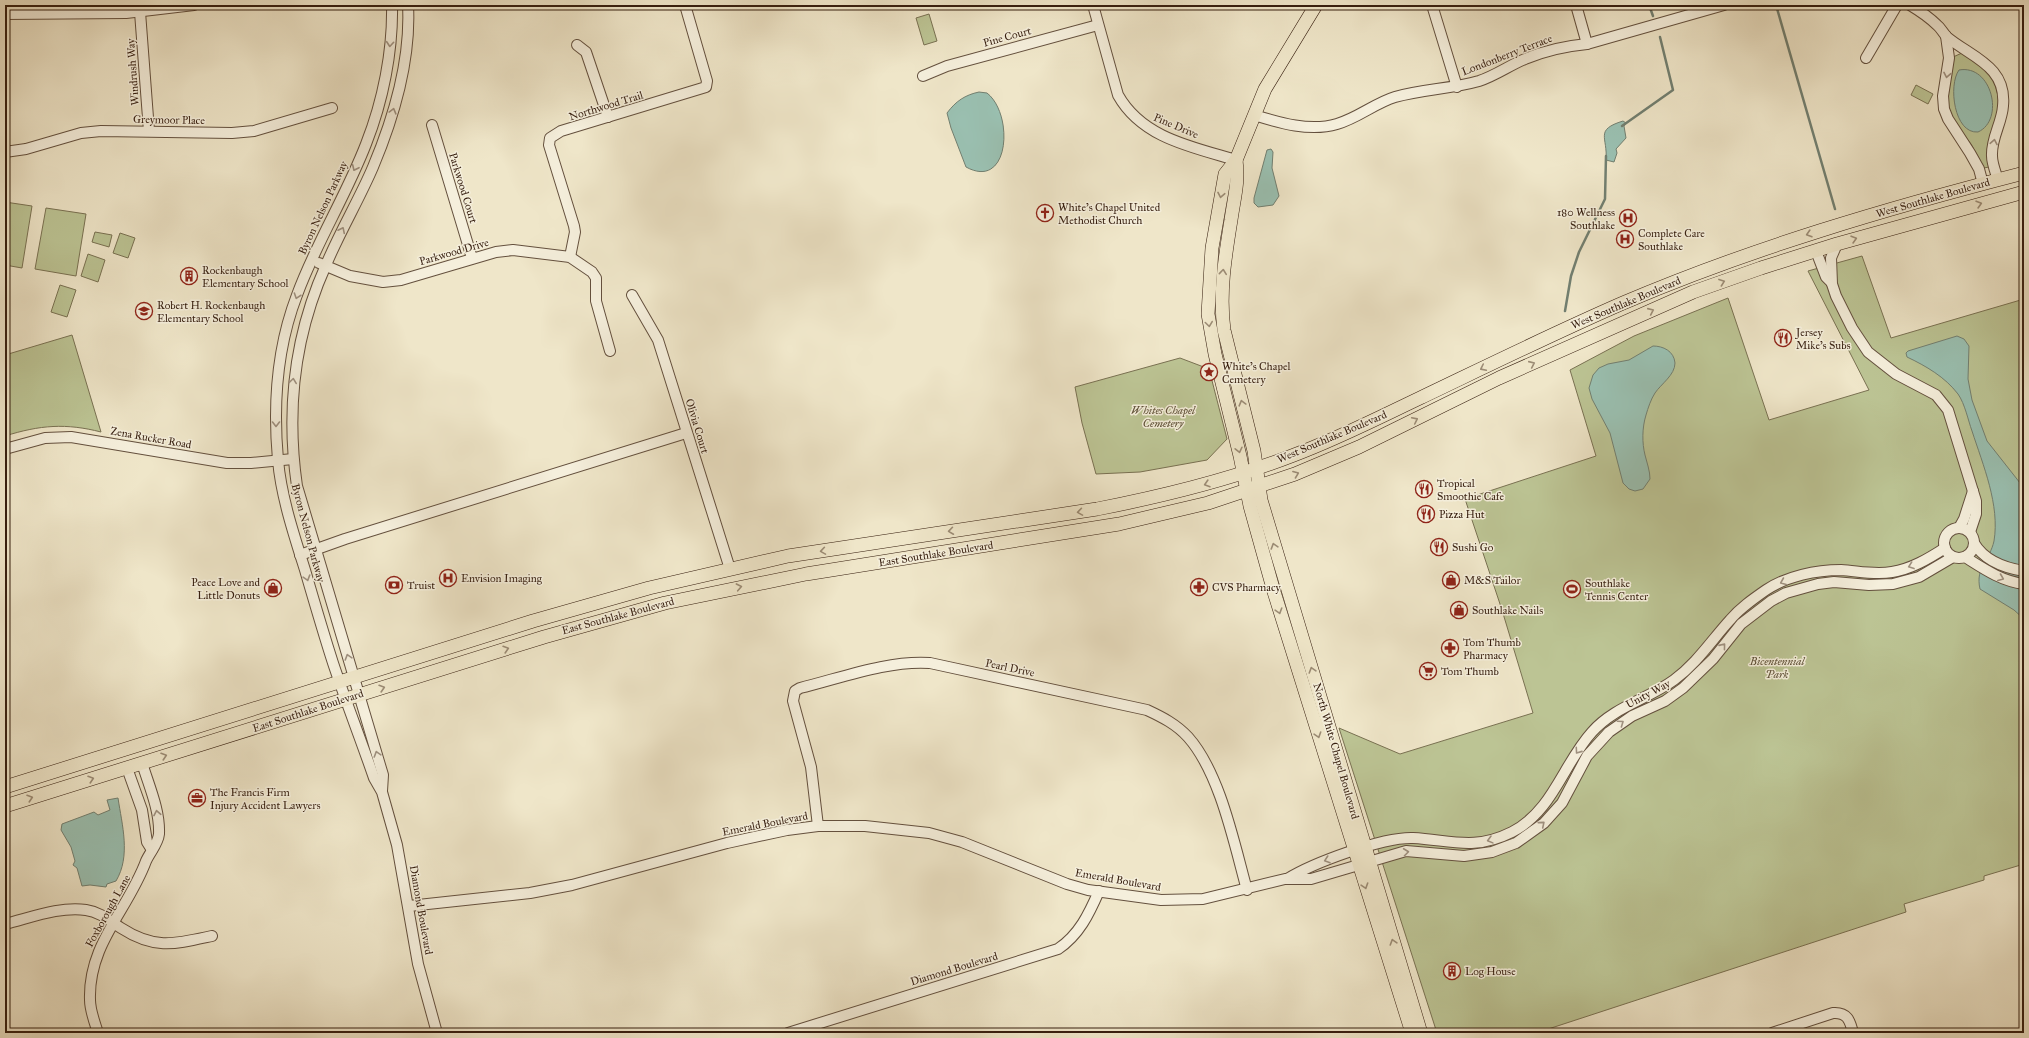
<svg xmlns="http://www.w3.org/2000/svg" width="2029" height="1038" font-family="'IM FELL Great Primer',serif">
<rect width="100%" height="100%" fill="#efe6c9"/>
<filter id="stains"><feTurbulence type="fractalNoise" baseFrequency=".005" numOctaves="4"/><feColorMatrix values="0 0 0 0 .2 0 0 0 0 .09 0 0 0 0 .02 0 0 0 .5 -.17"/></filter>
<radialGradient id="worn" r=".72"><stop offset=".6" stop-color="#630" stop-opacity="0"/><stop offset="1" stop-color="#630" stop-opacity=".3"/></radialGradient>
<g fill="#bcc494" stroke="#797152">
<path d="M929,14L937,41L924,45L916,18Z"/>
<path d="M1962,53C1987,69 1995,72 1999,103L1989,167L1984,168L1971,144L1952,120L1947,105L1953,57Z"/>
<path d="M1916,85L1933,94L1928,104L1911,95Z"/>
<path d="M5,202L32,206L22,268L5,265Z"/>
<path d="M46,208L86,214L76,276L35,269Z"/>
<path d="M95,232L112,235L109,247L92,242Z"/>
<path d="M120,233L135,238L128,258L113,253Z"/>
<path d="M88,254L105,260L98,282L81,276Z"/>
<path d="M1862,256L1891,338L2024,299V864L1984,876V880L1904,904L1906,912L1536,1033H1437L1339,728L1400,754L1533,713L1502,610L1465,499L1596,456L1570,370L1634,336L1728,298L1769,420L1869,390L1808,271Z"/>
<path d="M60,285L76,290L67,317L51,312Z"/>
<path d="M72,335L101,432C66,423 40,425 5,436V355Z"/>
<path d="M1180,358L1209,369L1227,439L1207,460L1140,472L1096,474L1082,423L1075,387Z"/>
</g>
<g fill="#9ac0b1" stroke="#727f70">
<path d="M1959,70C1992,64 2005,120 1978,132C1954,134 1948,85 1959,70Z"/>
<path d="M979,92L987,93C1014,114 1010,191 966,167L951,128L947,113C956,101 965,95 979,92Z"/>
<path d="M1623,121L1626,123L1624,126L1626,138L1616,149L1617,153L1614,162L1606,160C1608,137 1594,130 1623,121Z"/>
<path d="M1271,149L1273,152L1272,168L1279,196L1273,205L1258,207L1254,203V198L1267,150Z"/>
<path d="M1957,336L1964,339L1969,346L1968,379L1972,400L1987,441L2024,488V619L2014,610L1980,589C1975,567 1990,560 1994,541C2000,505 1983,465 1972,431C1968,420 1965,404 1958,394C1945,377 1926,366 1907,357L1906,353L1908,351Z"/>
<path d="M1653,346C1663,346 1674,351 1675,363C1675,375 1661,384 1655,393C1651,399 1648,408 1646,415C1642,428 1642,443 1645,455C1647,463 1650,471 1650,479L1643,489L1635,491L1629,489L1623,483L1610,433L1592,399L1589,388L1593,375L1599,368L1608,364L1629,360Z"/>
<path d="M118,798C122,825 131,856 116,881L107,884L106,887L90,885L82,886L77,868L73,865L75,861L71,847L61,830L62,824L94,812L98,815L110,810L107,800Z"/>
</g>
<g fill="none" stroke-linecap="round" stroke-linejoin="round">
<g stroke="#727f70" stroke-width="2.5">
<path d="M1649,5L1653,16"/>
<path d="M1776,5L1835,209"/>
<path d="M1622,126L1673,90L1660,37"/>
<path d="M1565,311L1571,276L1579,252L1605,199L1606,156"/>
</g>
<g stroke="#64503e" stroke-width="12">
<g id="minor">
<path d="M392,5C393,51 383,101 366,144C346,196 316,243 297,295C277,347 273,405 278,460C281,496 294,535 305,570C314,601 323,632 333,663C346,702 361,740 374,778L382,792L397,845L418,964L437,1033"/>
<path d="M1093,5L1118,95C1142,138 1192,147 1236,160"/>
<path d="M1432,5L1457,87"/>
<path d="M1576,5L1587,44"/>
<path d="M1910,5C1920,11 1929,17 1937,25C1941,28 1943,33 1947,37C1971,57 2007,66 2003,106C2002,123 1991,138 1992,156C1992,164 1996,173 1998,180"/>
<path d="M140,12L149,131"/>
<path d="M5,14L126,13L194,5"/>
<path d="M1946,36L1949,58L1943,96L1944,109L1948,119L1970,153L1979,169L1983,184"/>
<path d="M577,45L586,52L608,117"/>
<path d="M1866,58L1897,5"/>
<path d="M923,76L947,66L1098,25"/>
<path d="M1254,115C1280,123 1310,132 1337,124C1358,118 1375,103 1395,97C1423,89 1451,89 1479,81C1495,76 1510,65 1525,59C1546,50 1566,46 1587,44L1724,5"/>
<path d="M432,125L472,258"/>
<path d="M5,152L26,149L81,133L101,131L232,133L254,131L332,108"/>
<path d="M1837,244L1831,258L1832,284L1836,296L1852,328L1868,352L1896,374L1936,395L1948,410L1976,501V514L1970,532"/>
<path d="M1816,251L1826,277L1831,282"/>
<path d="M570,257L575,232L574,226L549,145L550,138L561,131L706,87L707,81L685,5"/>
<path d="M319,263L350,276L383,282L401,280L496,252L513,250L570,257L592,272L596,278V301L610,351"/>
<path d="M632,295L658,340L730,569"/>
<path d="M5,449L45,438L71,437L227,463H251L293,459"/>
<path d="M1959,528L1964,519L1973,491"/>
<circle cx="1959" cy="543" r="15"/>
<path d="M1974,543C1984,560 2005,568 2024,571"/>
<path d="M300,555L345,539L686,433"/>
<path d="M1965,557C1984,569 2001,581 2024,584"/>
<path d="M127,768L142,810L147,842L152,850"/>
<path d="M382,791L383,775L297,486C286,410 294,336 326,265C340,231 359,200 373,167C394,117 411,59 408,5"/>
<path d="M818,826L811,767L793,701L795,691L800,688C841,678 888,660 930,663L1147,710C1162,717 1176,724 1188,737C1220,773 1234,843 1247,890"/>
<path d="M1287,879C1313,863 1382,837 1413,838C1451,840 1474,851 1512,832C1553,811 1563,764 1592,732C1614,707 1648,699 1674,680C1697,663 1711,641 1730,620C1740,608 1753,599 1766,590C1787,576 1816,570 1841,570C1858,571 1874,575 1892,572C1911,569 1928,559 1945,548"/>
<path d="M409,906L530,893L572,885L727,843L787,830L818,826H865L929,833L962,842L1067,884L1088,890L1161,900L1203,899L1285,879H1311L1406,851L1464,856L1492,852L1516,843L1544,823L1562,803L1587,756L1609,732L1632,716L1665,701L1683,688L1713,659L1741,624L1771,601L1786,593L1818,584L1834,582L1869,585L1893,584L1919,577L1953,557"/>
<path d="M5,924C30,918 60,906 86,910C100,912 110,921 121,928C155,950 175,944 212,936"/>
<path d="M98,1033C95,1023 90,1011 90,1000C88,944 128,910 146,861C150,852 158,844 159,834C160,810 149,786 142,763"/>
<path d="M788,1033L1058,949C1079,935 1089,914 1099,891"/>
<path d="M1772,1033L1833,1013C1847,1012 1850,1020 1853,1033"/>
</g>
</g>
<g stroke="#361e0f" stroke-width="14">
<g id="major">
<path d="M1316,5L1265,89L1236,160L1225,174L1212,248L1208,314L1215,354L1240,456L1250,506L1274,592L1412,1033"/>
<path d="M1236,160C1239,183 1234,198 1231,220C1225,257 1219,294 1224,330L1254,451L1261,500L1421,1033"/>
<path d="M5,787L533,621L649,588L788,556L1097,509C1164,496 1230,480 1294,455C1337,439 1378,418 1420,398C1487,366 1554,333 1623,303C1752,248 1888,208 2024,173"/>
<path d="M5,806L544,637L665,603L806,574L1119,524L1208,503L1295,474L1359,447L1499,378L1693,292L1761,268L1837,244L2024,192"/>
</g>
</g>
<use href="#minor" stroke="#f5efdc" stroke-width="10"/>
<use href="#major" stroke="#efe6c9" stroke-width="13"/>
</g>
<defs><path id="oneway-chevron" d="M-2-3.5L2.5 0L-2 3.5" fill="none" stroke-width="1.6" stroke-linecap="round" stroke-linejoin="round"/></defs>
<g stroke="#9f9180">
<use href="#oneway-chevron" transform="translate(390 44) rotate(95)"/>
<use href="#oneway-chevron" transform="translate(1947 75) rotate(101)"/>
<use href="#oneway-chevron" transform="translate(393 111) rotate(-75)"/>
<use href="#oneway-chevron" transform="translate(1994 142) rotate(-79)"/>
<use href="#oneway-chevron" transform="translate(355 168) rotate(115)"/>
<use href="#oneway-chevron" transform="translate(342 230) rotate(-64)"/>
<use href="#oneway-chevron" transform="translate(297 296) rotate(109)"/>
<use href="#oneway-chevron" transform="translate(293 381) rotate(-82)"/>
<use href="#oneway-chevron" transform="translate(276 424) rotate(90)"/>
<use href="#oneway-chevron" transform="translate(1911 566) rotate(160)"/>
<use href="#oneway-chevron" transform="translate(307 578) rotate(73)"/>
<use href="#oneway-chevron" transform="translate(2001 578) rotate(22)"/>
<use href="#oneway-chevron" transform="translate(1783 582) rotate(157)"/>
<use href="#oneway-chevron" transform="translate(1723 646) rotate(-51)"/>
<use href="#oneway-chevron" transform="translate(348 657) rotate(-107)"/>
<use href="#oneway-chevron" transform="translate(1621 723) rotate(-35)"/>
<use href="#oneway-chevron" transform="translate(1578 751) rotate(125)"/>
<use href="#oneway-chevron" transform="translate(377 754) rotate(-107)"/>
<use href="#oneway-chevron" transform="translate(157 813) rotate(-101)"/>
<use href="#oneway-chevron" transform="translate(1542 824) rotate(-40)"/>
<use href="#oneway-chevron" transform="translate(1490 840) rotate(165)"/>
<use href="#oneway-chevron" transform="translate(1406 852) rotate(-7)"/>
<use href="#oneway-chevron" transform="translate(1327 860) rotate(161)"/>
</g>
<g stroke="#9c8c75">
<use href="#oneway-chevron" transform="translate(1221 195) rotate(101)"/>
<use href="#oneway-chevron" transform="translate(1979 204) rotate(-16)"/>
<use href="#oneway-chevron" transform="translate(1809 234) rotate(163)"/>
<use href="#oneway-chevron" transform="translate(1854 239) rotate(-16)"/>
<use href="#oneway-chevron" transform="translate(1223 272) rotate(-84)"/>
<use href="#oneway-chevron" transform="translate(1722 282) rotate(-20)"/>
<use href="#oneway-chevron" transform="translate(1651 311) rotate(-24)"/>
<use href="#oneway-chevron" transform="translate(1209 324) rotate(82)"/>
<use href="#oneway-chevron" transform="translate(1532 364) rotate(-24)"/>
<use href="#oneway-chevron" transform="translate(1483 368) rotate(154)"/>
<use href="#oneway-chevron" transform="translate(1242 403) rotate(-105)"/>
<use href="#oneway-chevron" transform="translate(1415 420) rotate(-26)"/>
<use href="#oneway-chevron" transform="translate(1239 450) rotate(77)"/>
<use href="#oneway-chevron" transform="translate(1296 474) rotate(-21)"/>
<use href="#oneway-chevron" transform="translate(1207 484) rotate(163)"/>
<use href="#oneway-chevron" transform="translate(1080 512) rotate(171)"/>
<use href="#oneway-chevron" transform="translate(951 531) rotate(172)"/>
<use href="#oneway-chevron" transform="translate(1274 546) rotate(-107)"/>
<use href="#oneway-chevron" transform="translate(823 551) rotate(171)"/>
<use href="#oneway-chevron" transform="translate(739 587) rotate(-11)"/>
<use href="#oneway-chevron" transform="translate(1279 611) rotate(73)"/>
<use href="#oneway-chevron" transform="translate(506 649) rotate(-17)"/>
<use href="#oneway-chevron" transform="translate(1312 670) rotate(-107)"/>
<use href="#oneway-chevron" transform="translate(382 688) rotate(-17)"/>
<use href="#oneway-chevron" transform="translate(1318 735) rotate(72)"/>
<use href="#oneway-chevron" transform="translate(164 756) rotate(-18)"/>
<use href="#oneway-chevron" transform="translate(91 779) rotate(-18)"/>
<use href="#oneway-chevron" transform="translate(30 798) rotate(-18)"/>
<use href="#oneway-chevron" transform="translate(1365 886) rotate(72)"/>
<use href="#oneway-chevron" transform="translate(1393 942) rotate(-107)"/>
</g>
<defs>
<g id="church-ring" transform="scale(0.9)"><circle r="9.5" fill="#f5efdc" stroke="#8f2418" stroke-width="1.5"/><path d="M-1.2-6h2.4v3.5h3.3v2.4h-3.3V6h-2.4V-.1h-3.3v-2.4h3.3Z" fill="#8f2418"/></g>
<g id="hospital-ring" transform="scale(0.9)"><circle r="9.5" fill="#f5efdc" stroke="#8f2418" stroke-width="1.5"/><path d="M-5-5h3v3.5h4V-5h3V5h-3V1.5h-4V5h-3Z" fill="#8f2418"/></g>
<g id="building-ring" transform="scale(0.9)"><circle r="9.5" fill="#f5efdc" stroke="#8f2418" stroke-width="1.5"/><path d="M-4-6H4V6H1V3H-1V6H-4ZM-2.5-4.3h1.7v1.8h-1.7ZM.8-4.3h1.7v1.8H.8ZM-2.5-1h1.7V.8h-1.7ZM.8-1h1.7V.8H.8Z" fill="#8f2418"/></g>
<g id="school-ring" transform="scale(0.9)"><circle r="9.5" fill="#f5efdc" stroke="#8f2418" stroke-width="1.5"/><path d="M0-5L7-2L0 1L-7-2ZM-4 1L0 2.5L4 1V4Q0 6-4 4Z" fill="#8f2418"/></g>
<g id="restaurant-ring" transform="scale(0.9)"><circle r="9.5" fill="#f5efdc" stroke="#8f2418" stroke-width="1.5"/><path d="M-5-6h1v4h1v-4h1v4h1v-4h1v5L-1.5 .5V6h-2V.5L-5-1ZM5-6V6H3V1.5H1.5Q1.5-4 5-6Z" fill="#8f2418"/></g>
<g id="sight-ring" transform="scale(0.9)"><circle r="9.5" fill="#f5efdc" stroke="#8f2418" stroke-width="1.5"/><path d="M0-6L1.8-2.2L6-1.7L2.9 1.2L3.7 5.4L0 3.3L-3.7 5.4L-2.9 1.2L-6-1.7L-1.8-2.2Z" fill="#8f2418"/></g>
<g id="shop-ring" transform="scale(0.9)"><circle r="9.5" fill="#f5efdc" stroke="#8f2418" stroke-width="1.5"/><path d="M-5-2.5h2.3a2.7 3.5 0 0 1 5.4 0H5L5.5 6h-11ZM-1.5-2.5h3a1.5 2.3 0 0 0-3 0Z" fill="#8f2418"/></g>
<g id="bank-ring" transform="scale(0.9)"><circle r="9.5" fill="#f5efdc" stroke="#8f2418" stroke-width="1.5"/><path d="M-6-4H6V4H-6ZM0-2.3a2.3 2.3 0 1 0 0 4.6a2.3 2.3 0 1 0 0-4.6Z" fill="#8f2418"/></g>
<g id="pharmacy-ring" transform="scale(0.9)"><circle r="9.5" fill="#f5efdc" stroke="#8f2418" stroke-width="1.5"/><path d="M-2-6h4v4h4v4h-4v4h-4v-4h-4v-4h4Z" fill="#8f2418"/></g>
<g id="stadium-ring" transform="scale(0.9)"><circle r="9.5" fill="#f5efdc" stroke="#8f2418" stroke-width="1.5"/><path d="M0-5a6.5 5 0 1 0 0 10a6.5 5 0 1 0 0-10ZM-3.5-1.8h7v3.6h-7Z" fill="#8f2418"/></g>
<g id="supermarket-ring" transform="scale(0.9)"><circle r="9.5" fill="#f5efdc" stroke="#8f2418" stroke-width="1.5"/><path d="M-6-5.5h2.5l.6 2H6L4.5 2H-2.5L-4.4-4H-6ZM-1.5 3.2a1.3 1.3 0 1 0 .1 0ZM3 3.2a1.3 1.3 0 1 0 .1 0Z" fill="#8f2418"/></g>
<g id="office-ring" transform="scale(0.9)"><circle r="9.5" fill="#f5efdc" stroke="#8f2418" stroke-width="1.5"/><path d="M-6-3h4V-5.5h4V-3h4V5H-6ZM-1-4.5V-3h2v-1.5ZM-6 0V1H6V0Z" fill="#8f2418"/></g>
</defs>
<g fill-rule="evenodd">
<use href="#church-ring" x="1045" y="213"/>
<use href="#hospital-ring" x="1628" y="218"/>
<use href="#hospital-ring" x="1625" y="239"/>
<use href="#building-ring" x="189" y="276"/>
<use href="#school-ring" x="144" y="311"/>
<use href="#restaurant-ring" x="1783" y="338"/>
<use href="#sight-ring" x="1209" y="372"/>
<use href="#restaurant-ring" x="1424" y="489"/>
<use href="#restaurant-ring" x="1426" y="514"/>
<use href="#restaurant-ring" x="1439" y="547"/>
<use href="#hospital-ring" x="448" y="578"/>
<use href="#shop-ring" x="1451" y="580"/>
<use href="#bank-ring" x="394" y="585"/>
<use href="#pharmacy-ring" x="1199" y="587"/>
<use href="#shop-ring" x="273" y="588"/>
<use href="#stadium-ring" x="1572" y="589"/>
<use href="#shop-ring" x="1459" y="610"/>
<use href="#pharmacy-ring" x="1450" y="648"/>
<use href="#supermarket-ring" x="1428" y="671"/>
<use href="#office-ring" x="197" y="798"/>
<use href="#building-ring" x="1452" y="971"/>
</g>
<g text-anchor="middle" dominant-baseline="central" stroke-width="3" stroke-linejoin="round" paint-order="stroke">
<g font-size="11" fill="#361e0f" stroke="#f5efdc">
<text transform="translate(1007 37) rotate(-15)">Pine Court</text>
<text transform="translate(1507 55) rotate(-21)">Londonberry Terrace</text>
<text transform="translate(133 72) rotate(-94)">Windrush Way</text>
<text transform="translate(606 106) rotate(-17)">Northwood Trail</text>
<text transform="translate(169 120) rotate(1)">Greymoor Place</text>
<text transform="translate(1176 126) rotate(23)">Pine Drive</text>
<text transform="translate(463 188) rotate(73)">Parkwood Court</text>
<text transform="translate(1933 198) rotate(-16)">West Southlake Boulevard</text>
<text transform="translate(323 208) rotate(-65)">Byron Nelson Parkway</text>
<text transform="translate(454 252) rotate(-16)">Parkwood Drive</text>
<text transform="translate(1626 303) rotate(-23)">West Southlake Boulevard</text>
<text transform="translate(697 426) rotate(73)">Olivia Court</text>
<text transform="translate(1332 437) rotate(-23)">West Southlake Boulevard</text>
<text transform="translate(151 438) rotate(10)">Zena Rucker Road</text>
<text transform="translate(308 533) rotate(75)">Byron Nelson Parkway</text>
<text transform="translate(936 554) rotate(-9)">East Southlake Boulevard</text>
<text transform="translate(618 616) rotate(-15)">East Southlake Boulevard</text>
<text transform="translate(1010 668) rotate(12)">Pearl Drive</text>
<text transform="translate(1648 694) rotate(-28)">Unity Way</text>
<text transform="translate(308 711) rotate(-18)">East Southlake Boulevard</text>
<text transform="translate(1336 751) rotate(74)">North White Chapel Boulevard</text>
<text transform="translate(765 824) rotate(-11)">Emerald Boulevard</text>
<text transform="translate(1118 880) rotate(10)">Emerald Boulevard</text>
<text transform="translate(421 910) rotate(80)">Diamond Boulevard</text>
<text transform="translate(108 911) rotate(-61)">Foxborough Lane</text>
<text transform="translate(954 969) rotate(-17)">Diamond Boulevard</text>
</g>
<g font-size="11" fill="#361e0f" stroke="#f5efdc" text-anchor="start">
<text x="1058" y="207">White's Chapel United<tspan x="1058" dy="13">Methodist Church</tspan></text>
<text x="1615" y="212" text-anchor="end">180 Wellness<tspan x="1615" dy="13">Southlake</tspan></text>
<text x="1638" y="233">Complete Care<tspan x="1638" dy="13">Southlake</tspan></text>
<text x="202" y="270">Rockenbaugh<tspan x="202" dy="13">Elementary School</tspan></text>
<text x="157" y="305">Robert H. Rockenbaugh<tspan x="157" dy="13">Elementary School</tspan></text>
<text x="1796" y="332">Jersey<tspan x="1796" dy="13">Mike's Subs</tspan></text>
<text x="1222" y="366">White's Chapel<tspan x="1222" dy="13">Cemetery</tspan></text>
<text x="1437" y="483">Tropical<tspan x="1437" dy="13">Smoothie Cafe</tspan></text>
<text x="1439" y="514">Pizza Hut</text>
<text x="1452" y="547">Sushi Go</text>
<text x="461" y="578">Envision Imaging</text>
<text x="1464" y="580">M&amp;S Tailor</text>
<text x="260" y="582" text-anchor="end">Peace Love and<tspan x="260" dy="13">Little Donuts</tspan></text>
<text x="1585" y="583">Southlake<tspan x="1585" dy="13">Tennis Center</tspan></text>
<text x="407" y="585">Truist</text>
<text x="1212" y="587">CVS Pharmacy</text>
<text x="1472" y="610">Southlake Nails</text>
<text x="1463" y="642">Tom Thumb<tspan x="1463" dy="13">Pharmacy</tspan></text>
<text x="1441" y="671">Tom Thumb</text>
<text x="210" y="792">The Francis Firm<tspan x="210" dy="13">Injury Accident Lawyers</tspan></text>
<text x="1465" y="971">Log House</text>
</g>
<g font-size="11" font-style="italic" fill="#5e5037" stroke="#f5efdc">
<text x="1163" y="410">Whites Chapel<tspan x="1163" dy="13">Cemetery</tspan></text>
<text x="1777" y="661">Bicentennial<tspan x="1777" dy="13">Park</tspan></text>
</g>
</g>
<rect width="2029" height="1038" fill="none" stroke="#efe6c9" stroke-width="20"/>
<rect x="6" y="6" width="2017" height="1026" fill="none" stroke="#361e0f" stroke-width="2"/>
<rect x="10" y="10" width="2009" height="1018" fill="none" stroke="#361e0f"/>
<rect width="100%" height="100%" filter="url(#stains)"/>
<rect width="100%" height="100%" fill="url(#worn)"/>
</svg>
